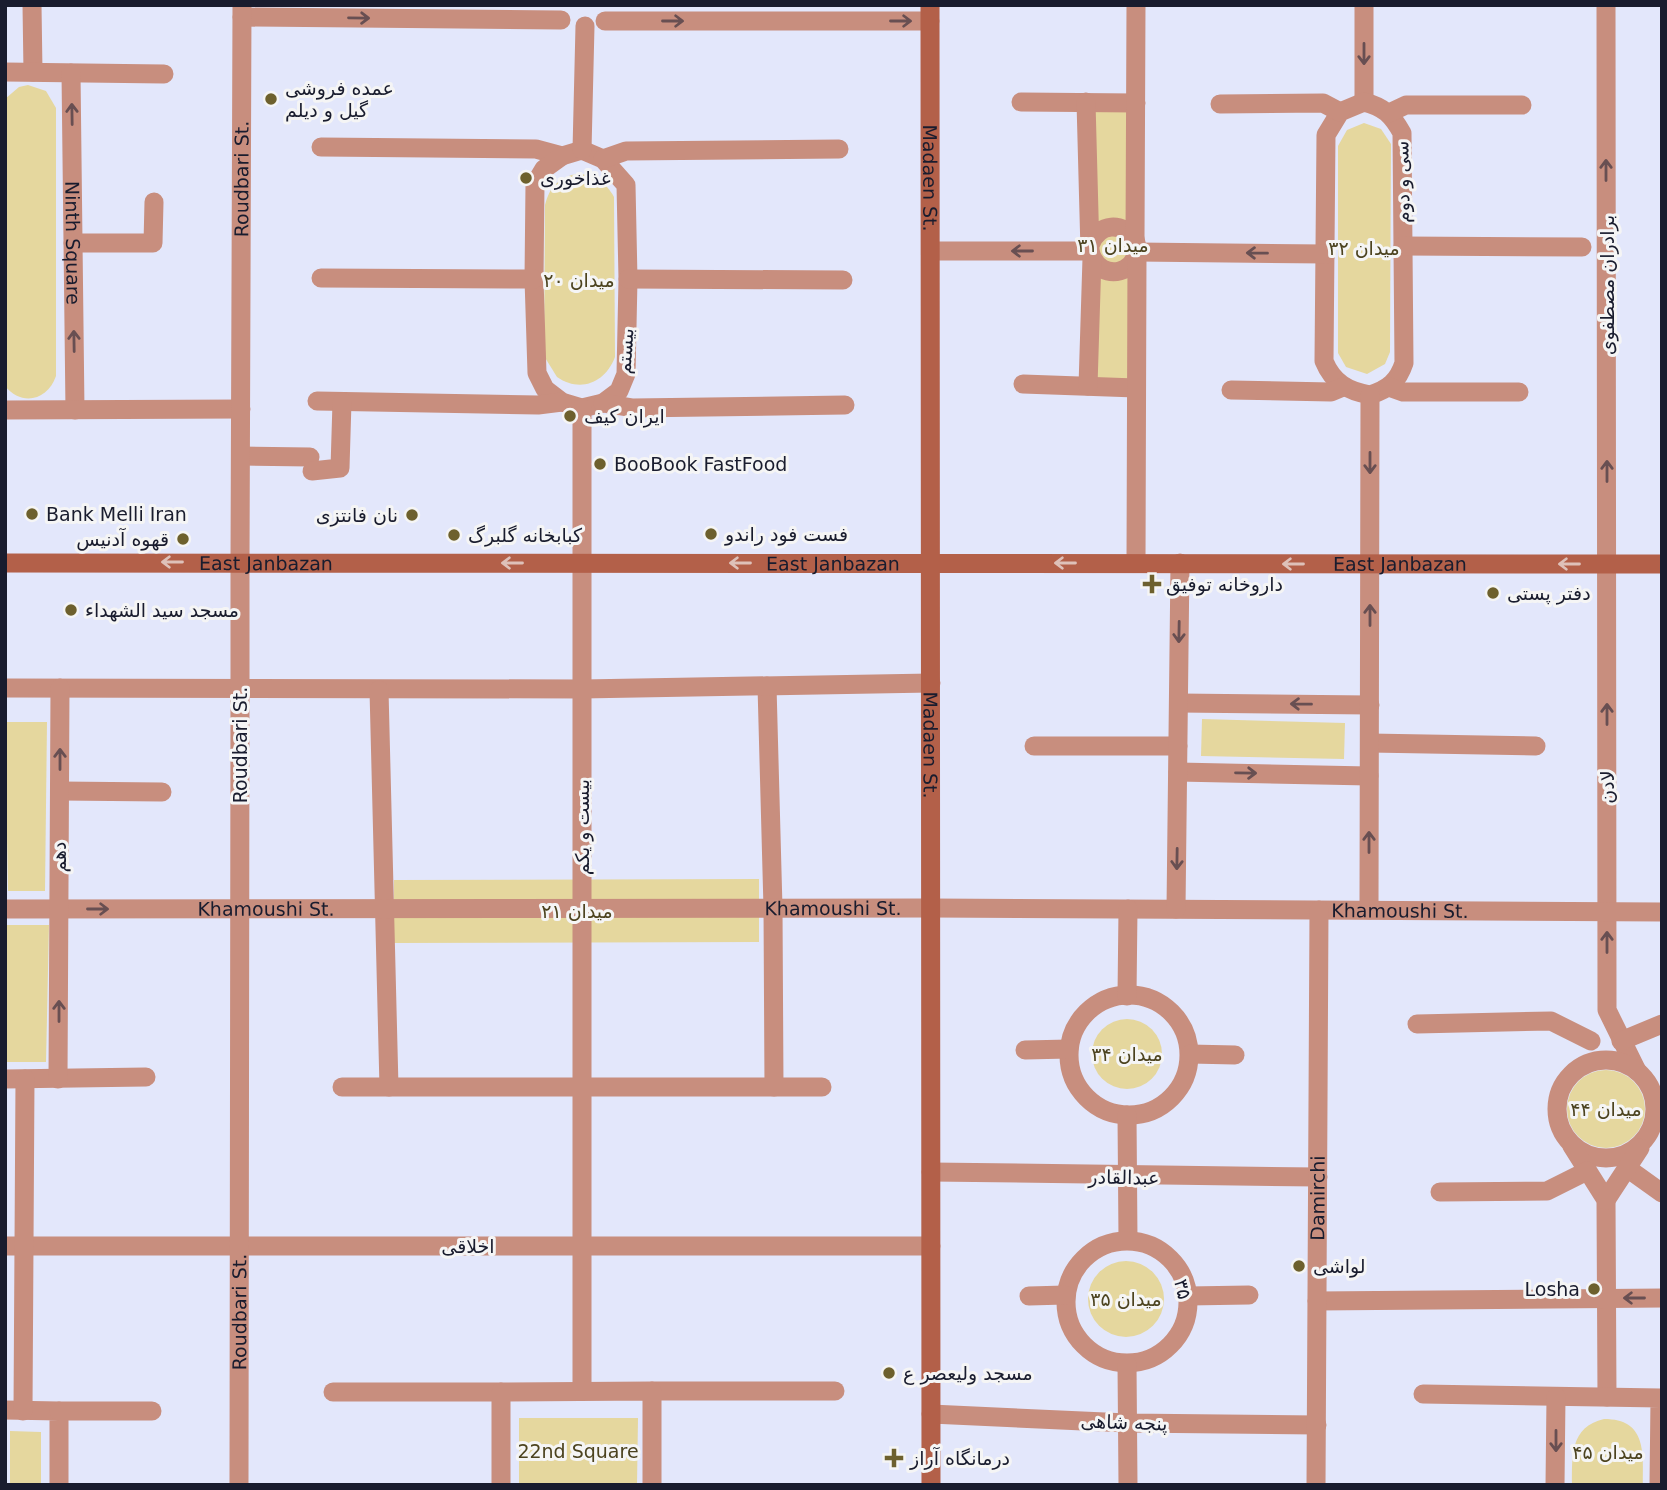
<svg xmlns="http://www.w3.org/2000/svg" width="1667" height="1490" font-family="'DejaVu Sans',Vazirmatn,sans-serif">
<rect width="100%" height="100%" fill="#e3e7fb"/>
<g fill="#e5d79e">
<path d="M28,85L46,91L56,108V376C48,400 22,407 5,386V99L19,87Z"/>
<rect x="1093" y="108" width="38" height="274"/>
<path d="M1364,123L1381,129L1391,144L1390,352L1385,364L1367,374L1346,367L1338,353V146L1347,130Z"/>
<path d="M576,174C594,174 605,181 614,197L615,357C605,383 580,393 557,377L544,356L545,205C549,188 558,178 576,174Z"/>
<path d="M1202,719L1345,723L1344,759L1201,756Z"/>
<path d="M5,722H47L45,891H8Z"/>
<path d="M759,879V942L394,943V880Z"/>
<path d="M6,925H49L46,1062H5Z"/>
<circle cx="1127" cy="1054" r="35"/>
<circle cx="1606" cy="1109" r="39"/>
<circle cx="1126" cy="1299" r="38"/>
<path d="M519,1418H638L637,1485H519Z"/>
<path d="M1604,1419C1647,1419 1643,1453 1643,1485H1572C1572,1456 1570,1427 1604,1419Z"/>
<path d="M10,1431L41,1432V1485H10Z"/>
</g>
<g fill="none" stroke-linecap="round" stroke-linejoin="round">
<g stroke="#c88e7e" stroke-width="19">
<path d="M32,5L33,72"/>
<path d="M1364,5V102"/>
<path d="M1606,5L1607,1010L1637,1071"/>
<path d="M242,17L561,20"/>
<path d="M605,21H930"/>
<path d="M5,72L164,74"/>
<path id="s1" d="M71,73L75,410"/>
<path d="M1021,102L1136,103"/>
<path d="M1086,102L1090,251C1099,286 1146,273 1135,239C1121,222 1100,223 1091,243"/>
<path d="M1364,102C1384,107 1392,115 1402,133L1404,363C1398,381 1389,389 1370,395C1348,391 1333,383 1324,361L1326,135L1340,112Z"/>
<path d="M1220,104L1323,103L1340,112"/>
<path d="M1389,113L1406,105H1522"/>
<path d="M321,147L536,149L562,156"/>
<path d="M582,150L603,159L626,185L628,279L626,374L619,391L603,403L582,408L562,402L545,389L537,373L534,279L535,184L544,169L562,156Z"/>
<path d="M582,150L585,26"/>
<path d="M603,159L626,151L839,149"/>
<path d="M1135,239L1136,5"/>
<path d="M73,243H153L154,202"/>
<path d="M1403,246L1582,247"/>
<path d="M933,251H1090"/>
<path d="M1137,252L1326,254"/>
<path d="M321,278L534,279"/>
<path d="M628,279L843,280"/>
<path d="M1023,384L1136,388"/>
<path d="M1088,386L1092,258"/>
<path d="M1389,387L1403,392H1519"/>
<path d="M1231,390L1331,392L1343,387"/>
<path d="M317,401L538,405L562,402"/>
<path d="M603,403L633,408L845,405"/>
<path d="M5,410L241,409"/>
<path d="M241,456L310,457"/>
<path d="M312,471L340,468L342,402"/>
<path id="s2" d="M240,562L242,5"/>
<path d="M1136,563L1137,254"/>
<path d="M767,686L773,908L774,1087"/>
<path d="M5,688L582,689L931,683"/>
<path d="M379,690L389,1087"/>
<path d="M1179,703L1370,705"/>
<path d="M1370,743L1536,746"/>
<path d="M1034,746H1178"/>
<path d="M1178,772L1369,776"/>
<path d="M60,791L162,792"/>
<path id="s3" d="M5,909L931,908L1662,912"/>
<path d="M1176,909L1180,563"/>
<path d="M1369,910L1370,395"/>
<circle cx="1129" cy="1055" r="60"/>
<path d="M1127,996L1128,909"/>
<path d="M1417,1024L1551,1021L1591,1041"/>
<path d="M1621,1041L1662,1024"/>
<path d="M1025,1050L1069,1049"/>
<path d="M1190,1054L1235,1055"/>
<circle cx="1606" cy="1109" r="49"/>
<path d="M5,1079L146,1077"/>
<path d="M58,1079L60,688"/>
<path d="M342,1087H822"/>
<path d="M1127,1115L1128,1240"/>
<path d="M1572,1146L1606,1200L1607,1397"/>
<path d="M1627,1168L1662,1193"/>
<path d="M931,1172L1318,1177"/>
<path d="M1440,1192L1547,1191L1587,1171"/>
<path d="M1606,1200L1640,1148"/>
<circle cx="1127" cy="1302" r="61"/>
<path d="M5,1246H931"/>
<path d="M1029,1296L1065,1295"/>
<path d="M1188,1296L1249,1295"/>
<path d="M1317,1301L1662,1298"/>
<path d="M1127,1364L1128,1485"/>
<path d="M582,1391V408"/>
<path d="M652,1391H835"/>
<path d="M333,1392H501"/>
<path d="M1423,1394L1660,1398L1659,1485"/>
<path d="M5,1410L59,1411V1485"/>
<path d="M23,1411L25,1079"/>
<path d="M59,1411H152"/>
<path d="M931,1414L1127,1423L1317,1425"/>
<path id="s4" d="M239,1485L240,689"/>
<path d="M501,1485V1392L652,1391V1485"/>
<path id="s5" d="M1316,1485L1319,910"/>
<path d="M1555,1485L1556,1397"/>
</g>
<path stroke="#c88e7e" stroke-width="19" d="M240,689V562"/>
<g stroke="#b36049" stroke-width="19">
<path id="s6" d="M930,5L931,1485"/>
<path id="s7" d="M5,563L1662,564"/>
</g>
</g>
<defs><path id="oneway-shaft" d="M-6 0H5M1.5-3L5.5 0L1.5 3" fill="none" stroke-width="1.6" stroke-linecap="round" stroke-linejoin="round" transform="scale(1.75)"/></defs>
<g stroke="#684f52">
<use href="#oneway-shaft" transform="translate(359 18) rotate(1)"/>
<use href="#oneway-shaft" transform="translate(673 21)"/>
<use href="#oneway-shaft" transform="translate(901 21)"/>
<use href="#oneway-shaft" transform="translate(1364 54) rotate(90)"/>
<use href="#oneway-shaft" transform="translate(72 114) rotate(-91)"/>
<use href="#oneway-shaft" transform="translate(1606 170) rotate(-90)"/>
<use href="#oneway-shaft" transform="translate(1022 251) rotate(180)"/>
<use href="#oneway-shaft" transform="translate(1257 253) rotate(-179)"/>
<use href="#oneway-shaft" transform="translate(74 341) rotate(-91)"/>
<use href="#oneway-shaft" transform="translate(1370 463) rotate(90)"/>
<use href="#oneway-shaft" transform="translate(1607 471) rotate(-90)"/>
<use href="#oneway-shaft" transform="translate(1370 615) rotate(-90)"/>
<use href="#oneway-shaft" transform="translate(1179 632) rotate(91)"/>
<use href="#oneway-shaft" transform="translate(1301 704) rotate(-179)"/>
<use href="#oneway-shaft" transform="translate(1607 714) rotate(-90)"/>
<use href="#oneway-shaft" transform="translate(60 759) rotate(-90)"/>
<use href="#oneway-shaft" transform="translate(1246 773) rotate(1)"/>
<use href="#oneway-shaft" transform="translate(1369 842) rotate(-90)"/>
<use href="#oneway-shaft" transform="translate(1177 859) rotate(91)"/>
<use href="#oneway-shaft" transform="translate(98 909)"/>
<use href="#oneway-shaft" transform="translate(1607 942) rotate(-90)"/>
<use href="#oneway-shaft" transform="translate(59 1011) rotate(-90)"/>
<use href="#oneway-shaft" transform="translate(1634 1298) rotate(180)"/>
<use href="#oneway-shaft" transform="translate(1556 1441) rotate(90)"/>
</g>
<g stroke="#dec1b9">
<use href="#oneway-shaft" transform="translate(172 562) rotate(180)"/>
<use href="#oneway-shaft" transform="translate(512 563) rotate(-180)"/>
<use href="#oneway-shaft" transform="translate(740 563) rotate(-180)"/>
<use href="#oneway-shaft" transform="translate(1065 563) rotate(-180)"/>
<use href="#oneway-shaft" transform="translate(1293 564) rotate(-180)"/>
<use href="#oneway-shaft" transform="translate(1569 564) rotate(-180)"/>
</g>
<g fill="#6d602d" stroke="#f5f5f5" stroke-width="2.5">
<circle cx="271" cy="99" r="7"/>
<circle cx="526" cy="178" r="7"/>
<circle cx="570" cy="416" r="7"/>
<circle cx="600" cy="464" r="7"/>
<circle cx="32" cy="514" r="7"/>
<circle cx="412" cy="515" r="7"/>
<circle cx="711" cy="534" r="7"/>
<circle cx="454" cy="535" r="7"/>
<circle cx="183" cy="539" r="7"/>
<path d="M1148.5 573.5h7v7h7v7h-7v7h-7v-7h-7v-7h7z"/>
<circle cx="1493" cy="593" r="7"/>
<circle cx="71" cy="610" r="7"/>
<circle cx="1299" cy="1266" r="7"/>
<circle cx="1594" cy="1289" r="7"/>
<circle cx="889" cy="1373" r="7"/>
<path d="M890.5 1447.5h7v7h7v7h-7v7h-7v-7h-7v-7h7z"/>
</g>
<g text-anchor="middle" dominant-baseline="central" stroke-width="6" stroke-linejoin="round" paint-order="stroke">
<g font-size="19" fill="#191c2e" stroke="#f5f5f5" text-anchor="start">
<text x="285" y="88">عمده فروشی<tspan x="285" dy="22">گیل و دیلم</tspan></text>
<text x="540" y="178">غذاخوری</text>
<text x="584" y="416">ایران کیف</text>
<text x="614" y="464">BooBook FastFood</text>
<text x="46" y="514">Bank Melli Iran</text>
<text x="398" y="515" text-anchor="end">نان فانتزی</text>
<text x="725" y="534">فست فود راندو</text>
<text x="468" y="535">کبابخانه گلبرگ</text>
<text x="169" y="539" text-anchor="end">قهوه آدنیس</text>
<text x="1166" y="584">داروخانه توفیق</text>
<text x="1507" y="593">دفتر پستی</text>
<text x="85" y="610">مسجد سید الشهداء</text>
<text x="1313" y="1266">لواشی</text>
<text x="1580" y="1289" text-anchor="end">Losha</text>
<text x="903" y="1373">مسجد ولیعصر ع</text>
<text x="910" y="1458">درمانگاه آراز</text>
</g>
<g font-size="19" fill="#191c2e" stroke="#f5f5f5">
<text stroke="none"><textPath href="#s2" startOffset="383">Roudbari St.</textPath></text>
<text stroke="none"><textPath href="#s6" startOffset="173">Madaen St.</textPath></text>
<text transform="translate(1402 182) rotate(-91)">سی و دوم</text>
<text stroke="none"><textPath href="#s1" startOffset="170">Ninth Square</textPath></text>
<text transform="translate(1607 285) rotate(-90)">برادران مصطفوی</text>
<text transform="translate(625 351) rotate(-86)">بیستم</text>
<text stroke="none"><textPath href="#s7" startOffset="261">East Janbazan</textPath></text>
<text stroke="none"><textPath href="#s7" startOffset="828">East Janbazan</textPath></text>
<text stroke="none"><textPath href="#s7" startOffset="1395">East Janbazan</textPath></text>
<text transform="translate(240 745) rotate(-90)">Roudbari St.</text>
<text stroke="none"><textPath href="#s6" startOffset="740">Madaen St.</textPath></text>
<text transform="translate(1607 787) rotate(-90)">لادن</text>
<text transform="translate(582 827) rotate(-90)">بیست و یکم</text>
<text transform="translate(59 857) rotate(-90)">دهم</text>
<text stroke="none"><textPath href="#s3" startOffset="261">Khamoushi St.</textPath></text>
<text stroke="none"><textPath href="#s3" startOffset="828">Khamoushi St.</textPath></text>
<text stroke="none"><textPath href="#s3" startOffset="1395">Khamoushi St.</textPath></text>
<text transform="translate(1124 1177) rotate(1)">عبدالقادر</text>
<text stroke="none"><textPath href="#s5" startOffset="287">Damirchi</textPath></text>
<text x="468" y="1246">اخلاقی</text>
<text transform="translate(1183 1289) rotate(77)">۳۵</text>
<text stroke="none"><textPath href="#s4" startOffset="173">Roudbari St.</textPath></text>
<text transform="translate(1124 1422) rotate(2)">پنجه شاهی</text>
</g>
<g font-size="19" fill="#4c431f" stroke="#f5f5f5">
<text x="1113" y="245">میدان ۳۱</text>
<text x="1364" y="248">میدان ۳۲</text>
<text x="579" y="280">میدان ۲۰</text>
<text x="577" y="911">میدان ۲۱</text>
<text x="1127" y="1054">میدان ۳۴</text>
<text x="1606" y="1109">میدان ۴۴</text>
<text x="1126" y="1299">میدان ۳۵</text>
<text x="578" y="1451">22nd Square</text>
<text x="1608" y="1452">میدان ۴۵</text>
</g>
</g>
<rect width="1667" height="1490" fill="none" stroke="#191c2e" stroke-width="14"/>
</svg>
